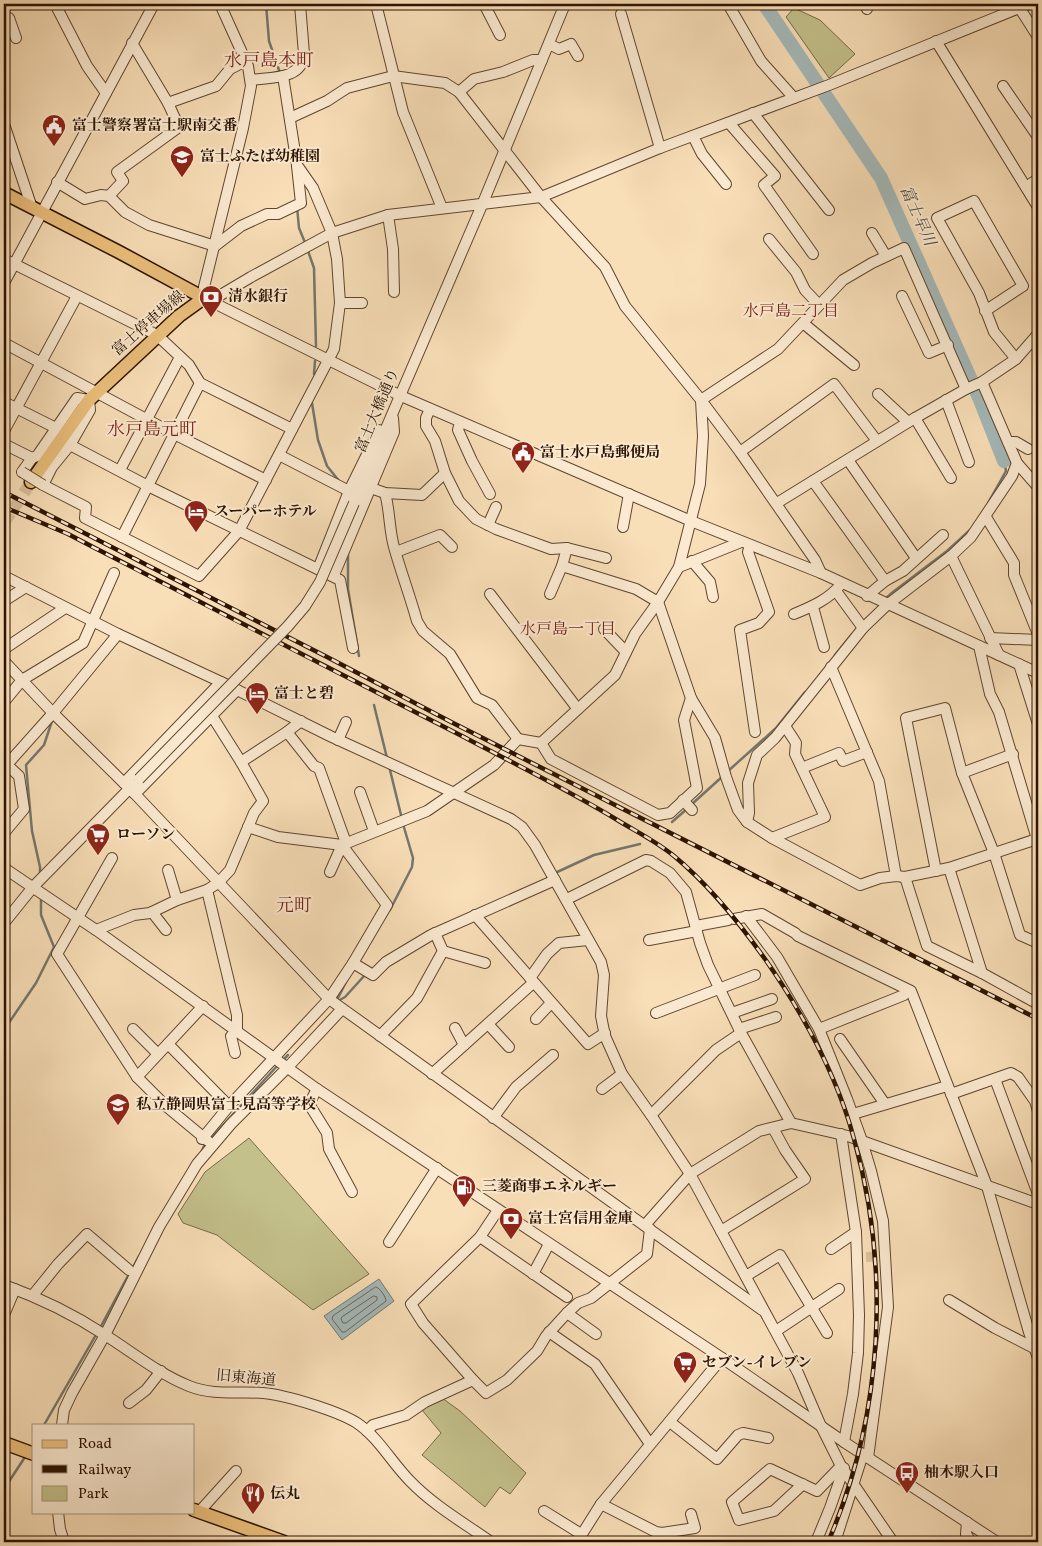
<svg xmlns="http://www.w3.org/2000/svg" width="1042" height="1546" font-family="Vollkorn,'Noto Serif JP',serif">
<rect width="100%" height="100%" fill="#f9dfb8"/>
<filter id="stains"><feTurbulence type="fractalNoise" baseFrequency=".004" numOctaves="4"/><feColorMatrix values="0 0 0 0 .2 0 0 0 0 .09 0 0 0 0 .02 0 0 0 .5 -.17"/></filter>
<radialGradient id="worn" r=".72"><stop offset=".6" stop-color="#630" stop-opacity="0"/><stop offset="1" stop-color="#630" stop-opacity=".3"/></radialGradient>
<g fill="#c3c08b" stroke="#786a46">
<path d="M794,8L820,20L855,54L829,78L786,17Z"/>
<path d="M249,1138L369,1274L313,1310L217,1235L183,1223L178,1214L205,1172Z"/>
<path d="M442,1398L460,1411L526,1473L510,1494L500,1487L485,1507L422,1455L441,1433L422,1410Z"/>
</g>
<path fill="#a4b9ba" stroke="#747770" d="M379,1279L394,1301L342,1340L324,1316Z"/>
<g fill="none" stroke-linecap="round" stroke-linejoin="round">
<g stroke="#68665d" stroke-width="1">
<path d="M376,1287C380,1288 386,1297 386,1301L345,1332H342L332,1319L333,1316Z"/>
<path d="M374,1296L377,1297V1300L346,1323H343L341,1319L342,1317Z"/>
</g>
<g stroke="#747770" stroke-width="2.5">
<path d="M266,4L269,41L280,73"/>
<path d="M297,207L299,228L306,245"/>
<path d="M308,251L314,268L316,346"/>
<path d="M314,374L315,361"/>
<path d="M312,403L318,440L327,466L340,482"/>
<path d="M988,503L1006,471L1004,461"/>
<path d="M348,551V589L359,656"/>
<path d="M885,599L893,592L947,551L970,530"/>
<path d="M835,655L852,634"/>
<path d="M374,705L387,758"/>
<path d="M389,766L402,819"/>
<path d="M727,772L776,728L805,692"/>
<path d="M692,804L723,776"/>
<path d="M672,822L688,808"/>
<path d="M555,873L594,855L640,844"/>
<path d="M40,876V867L32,831L26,765L44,745L52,721"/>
<path d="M390,910L412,867L413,858L403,824"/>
<path d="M337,1000L347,980"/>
<path d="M338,1001L345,997L365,975"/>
<path d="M4,1030L36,983L54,947L41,915V896"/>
<path d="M282,1061L288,1055"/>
<path d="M201,1153L204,1146L278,1065"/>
<path d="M132,1269L139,1256"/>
<path d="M100,1328L129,1274"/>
<path d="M44,1425L97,1333"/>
<path d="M4,1497L6,1486L27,1454"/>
</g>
<path stroke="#a4b9ba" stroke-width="14" d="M764,4L881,178L980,400L1004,461"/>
<path stroke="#dac09c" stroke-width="10" stroke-dasharray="10 5" stroke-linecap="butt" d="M866,1257L886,1256"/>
<path stroke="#dac09c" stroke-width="12" stroke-dasharray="12 6" stroke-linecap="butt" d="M4,523L31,482"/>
<g stroke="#5f462e" stroke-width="12">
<g id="minor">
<path d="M55,4L87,66L106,93"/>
<path d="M376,4L403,112L442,208"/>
<path d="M484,4L500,35"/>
<path d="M728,4L761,61L794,98"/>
<path d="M865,4L867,9"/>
<path d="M1017,4L1038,37"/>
<path d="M621,14L660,148"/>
<path d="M4,21L9,18L16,38"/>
<path d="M936,41L1038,207"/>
<path d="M549,44L559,49L571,44L578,56"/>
<path d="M251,80C271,77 302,80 304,54L300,4"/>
<path d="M1003,86L1038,137"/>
<path d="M459,92L474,79L503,72L533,60H542"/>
<path d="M168,103L216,86L230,69L246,61"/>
<path d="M753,113L829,210"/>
<path d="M290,118L327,101L347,88L393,76L445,83L459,92L541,197L605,267L625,306L701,400L740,452L815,560L821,573"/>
<path d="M729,123L775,176L764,185L813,254"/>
<path d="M4,124L32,208"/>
<path d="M693,136L702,154L726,184"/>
<path d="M57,182L85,199L101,195L109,196L125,212L149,225L215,246L241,226L267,214H278L301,203L297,166"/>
<path d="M1026,187L1038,179"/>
<path d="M109,196L123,181L117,172L179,127L168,103L132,43"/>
<path d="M388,215L393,249L394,292"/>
<path d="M872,233L886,256"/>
<path d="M769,239L796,272L805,290L819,305"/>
<path d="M4,259L157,335L189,365L200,383L292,429"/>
<path d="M4,283L154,4"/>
<path d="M902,296L929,353L948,345"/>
<path d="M204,298L401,396L691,521L821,573L1038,673"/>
<path d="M204,298V287L243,128L251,86L248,66L220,4"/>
<path d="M205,298L219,296L251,277L332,233L388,215L541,197L660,148L829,85L1029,4"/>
<path d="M340,303H362"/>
<path d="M985,311L1023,286L974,201L937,218L979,293L994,332L1016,359"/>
<path d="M803,323L854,365"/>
<path d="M4,343L174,434L266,480"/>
<path d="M982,382L1017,463L1038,487"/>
<path d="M878,394L908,422"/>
<path d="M701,400L778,349L843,280L872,263L904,248L966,389"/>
<path d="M946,400L969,462"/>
<path d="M4,402L56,428"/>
<path d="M430,409L426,418V426L435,441L445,473L459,501L476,519L496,529L551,549L567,548L606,558"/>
<path d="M915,418L951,478"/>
<path d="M460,422L458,430L472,461L490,494"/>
<path d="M4,431L77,296"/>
<path d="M1008,442H1016L1028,449"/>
<path d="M4,444L32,458"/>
<path d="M70,445L148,486L340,580L353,648"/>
<path d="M740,452L834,384L877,441"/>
<path d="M279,455L349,491"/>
<path d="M848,460L916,558"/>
<path d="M1017,463L1012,476L971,537L951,556L887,605L863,628L775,738L757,755L748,783L749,813L747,822L772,838L860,885L880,878L896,876L905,877L949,868L1037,839L1038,842"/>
<path d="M120,470L180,357"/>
<path d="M22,472L32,458L37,456L77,398L89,400L90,410L70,445L52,467L43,485L86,507L85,518L199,576L239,531L334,349L340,303L337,259L332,233L313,188L297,165L283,76"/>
<path d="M813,481L885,581"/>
<path d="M371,488L385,493L422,495L445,473"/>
<path d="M385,493C390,511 389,529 394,547C401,572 410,596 417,621L423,631L450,654L477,698L492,705L518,739"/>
<path d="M354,503L482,205L565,4"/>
<path d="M777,503L915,418L966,389L982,382L1016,359L1038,334"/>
<path d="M986,517L1014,563V575L1038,634"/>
<path d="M488,525L496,507"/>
<path d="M623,527L629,494"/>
<path d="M122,537L200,383"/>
<path d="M750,545L748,552L769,612L759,623L740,630L755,732"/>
<path d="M567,548L562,566L636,589L658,602L691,698L715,738L726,777L738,810L747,822"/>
<path d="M396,552L440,535L452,547"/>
<path d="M951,556L999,655"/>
<path d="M692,561L710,582L713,597"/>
<path d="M679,567L741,542"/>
<path d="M318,569L349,491L379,430"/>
<path d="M334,575L394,432L393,418"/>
<path d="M4,576L118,634L221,682L332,737L511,819L522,827L535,845L601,962L604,975L601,1016L605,1036L622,1074L651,1115L690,1174L798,1373L820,1424L841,1466L893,1542"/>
<path d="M836,591L863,628"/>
<path d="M490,594L577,708"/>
<path d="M550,594L562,566"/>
<path d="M867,596L885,581L903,571L943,535"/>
<path d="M4,601L26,587"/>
<path d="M813,607L824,647"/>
<path d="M794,614C811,607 830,599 841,584"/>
<path d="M604,629L626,652"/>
<path d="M990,638L1038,640"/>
<path d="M979,646L990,694L999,712L1037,839"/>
<path d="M4,649L65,608"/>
<path d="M4,661L53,713L135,794L329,999L762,1310"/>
<path d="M1019,664L1038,724"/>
<path d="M831,667L879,781L896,876"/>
<path d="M4,702L22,680L83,643L114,573"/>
<path d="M212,716L241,762L263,801L254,813L230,870L218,883L207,890L237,1015V1031L231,1036L235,1053"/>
<path d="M287,732L314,766L319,768L346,843"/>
<path d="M338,740L346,722"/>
<path d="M541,743L551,759L658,815L670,813L697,788L684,720L691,698"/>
<path d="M4,762L19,776L24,809L4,833"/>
<path d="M241,762L287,732L301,721"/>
<path d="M4,768L53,713L118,634"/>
<path d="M802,768L839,753L843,761L867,752"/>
<path d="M962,773L1013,754"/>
<path d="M124,783L221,682"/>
<path d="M360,792L374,831"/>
<path d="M135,794L237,690"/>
<path d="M683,800L692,810"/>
<path d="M248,827L278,837L342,845L427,811L494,765L518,739L541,743L615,675L635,634L658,602L679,567L700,484L703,436L701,400"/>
<path d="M772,838L825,817L795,754L796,743L785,726"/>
<path d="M112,858L57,954L137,1077L167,1107L208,1141"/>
<path d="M4,868L96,930L317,1089L722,1358L844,1442L997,1542"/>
<path d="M949,868L982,973"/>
<path d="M168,870L177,900"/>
<path d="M936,871L906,718L945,708L962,773L994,853L1020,935L1038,943"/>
<path d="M905,877L927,946L982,973L1038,1004"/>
<path d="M567,899L646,860L651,861L670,873L686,892L700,943L708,965L741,1033L791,1123"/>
<path d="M152,912L166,930"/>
<path d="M475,915L588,1044L605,1033"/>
<path d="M746,916L777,957L819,1029L847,1099L862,1141L871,1171L883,1221L888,1307L868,1458"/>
<path d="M734,919L762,914L795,933L798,936L911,991L987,1186L1029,1332L1038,1358"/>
<path d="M4,923L33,887L133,785"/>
<path d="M696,926L728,920"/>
<path d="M96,930L134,915L150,913L177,900L207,890"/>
<path d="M649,940L697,931"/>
<path d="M443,951L485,963"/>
<path d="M353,963L373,975L386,962L431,935L555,880"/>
<path d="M530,978L547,954L559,943L588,940"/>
<path d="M656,1013L755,975"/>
<path d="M732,1013L772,999"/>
<path d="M536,1019L551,1003"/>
<path d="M488,1024L509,1047"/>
<path d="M455,1028L464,1045"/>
<path d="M133,1029L158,1054"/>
<path d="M739,1029L776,1017"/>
<path d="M819,1029L904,995"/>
<path d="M380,1036L417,998L443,951L435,933"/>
<path d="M840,1039L885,1104"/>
<path d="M168,1044L229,1106"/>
<path d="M432,1074L533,983"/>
<path d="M137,1077L203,1006"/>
<path d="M995,1079L1038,1194"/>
<path d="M317,1089L309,1104L327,1133L329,1149L352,1192"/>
<path d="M602,1089L622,1074"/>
<path d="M951,1094L1011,1073L1018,1077L1035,1101L1038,1111"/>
<path d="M853,1114L947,1086"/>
<path d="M651,1115L716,1050L741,1033"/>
<path d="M493,1118L516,1087L553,1055"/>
<path d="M841,1134L856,1232L859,1315L858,1353L853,1394L844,1442"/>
<path d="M202,1139L229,1106L329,999L353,963L387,905L342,845L330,872"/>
<path d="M645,1225L690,1174L759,1131L791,1123L848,1136L1038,1204"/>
<path d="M721,1231L805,1179L785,1150L773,1128"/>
<path d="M480,1237L567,1297"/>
<path d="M389,1242L437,1168"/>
<path d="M831,1249L856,1232"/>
<path d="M533,1274L549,1244"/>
<path d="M746,1276L780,1255L827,1333"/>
<path d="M4,1285C40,1298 73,1314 105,1335C132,1352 159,1374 189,1386C214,1396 238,1391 263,1393C286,1395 338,1411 357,1423C378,1437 392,1463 410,1481C433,1505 464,1523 491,1542"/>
<path d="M33,1295L58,1264L87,1234L129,1270"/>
<path d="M949,1300L995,1328L1034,1348"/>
<path d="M567,1313L596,1334"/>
<path d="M4,1315L15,1289"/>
<path d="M776,1331L839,1289"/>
<path d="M549,1332L595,1364L650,1444"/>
<path d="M473,1380L423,1323L411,1304L480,1237L498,1210"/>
<path d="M129,1403L146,1390L161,1371"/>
<path d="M670,1422L717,1459L738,1435L743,1433L768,1438"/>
<path d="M62,1425L64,1410L72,1393L105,1335L159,1227L197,1164L231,1124L287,1068L342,1009"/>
<path d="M367,1431L373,1425L406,1415L425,1402L473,1380L486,1393L507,1380L537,1351L546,1336L567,1313L578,1303L591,1298L647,1254L650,1229"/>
<path d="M803,1484L774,1511L739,1520L732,1502L770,1469L817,1491L841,1466"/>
<path d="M601,1504L656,1532L662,1533L695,1528L691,1514"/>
<path d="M544,1511L581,1534"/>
<path d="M58,1512L60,1529L64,1542"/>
<path d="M199,1512L236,1471"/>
<path d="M967,1522L966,1534L971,1542"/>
<path d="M250,1542L257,1533"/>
<path d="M577,1542L601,1504L722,1358"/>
<path d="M816,1542L830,1508L844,1468"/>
<path d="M835,1542L863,1454"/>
</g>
</g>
<g stroke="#2c1300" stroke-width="15">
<g id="major">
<path d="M4,193L119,252L204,298L179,316L89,400L31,482"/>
<path d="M4,1443L34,1454"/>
<path d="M194,1510L284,1542"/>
</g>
</g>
<use href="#minor" stroke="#fbead1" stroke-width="10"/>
<use href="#major" stroke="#ecc07c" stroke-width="12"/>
<g stroke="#2c1300" stroke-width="4.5">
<g id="rail">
<path d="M4,492L329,658L453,723L1038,1019"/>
<path d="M4,507L68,534C198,602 329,668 460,735C513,763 568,790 619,821C637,832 657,842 674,856C709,885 738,921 765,959C802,1012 837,1075 854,1139C891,1271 883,1416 828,1542"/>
</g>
</g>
<use href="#rail" stroke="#fbead1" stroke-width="2.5" stroke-dasharray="8" stroke-linecap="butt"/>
<g stroke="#5f462e" stroke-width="12" stroke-linecap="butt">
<g id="minor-bridge">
<path d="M22,472L43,485"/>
<path d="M139,779L288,626L305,606L320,582L354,503"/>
</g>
</g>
<use href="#minor-bridge" stroke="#fbead1" stroke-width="10"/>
</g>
<defs>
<g id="civic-pin" transform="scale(1.25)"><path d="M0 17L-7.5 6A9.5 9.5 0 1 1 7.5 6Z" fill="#8f2418" stroke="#fbead1"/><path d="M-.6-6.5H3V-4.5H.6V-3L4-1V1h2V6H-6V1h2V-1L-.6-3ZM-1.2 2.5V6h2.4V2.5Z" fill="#fff"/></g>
<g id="school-pin" transform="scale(1.25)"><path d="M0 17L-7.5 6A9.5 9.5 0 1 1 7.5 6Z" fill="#8f2418" stroke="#fbead1"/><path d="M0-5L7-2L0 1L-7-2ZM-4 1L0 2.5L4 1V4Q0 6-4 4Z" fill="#fff"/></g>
<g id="bank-pin" transform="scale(1.25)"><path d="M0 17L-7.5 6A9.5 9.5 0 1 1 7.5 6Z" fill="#8f2418" stroke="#fbead1"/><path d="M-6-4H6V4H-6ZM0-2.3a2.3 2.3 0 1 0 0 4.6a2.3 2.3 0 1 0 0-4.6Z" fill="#fff"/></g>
<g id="hotel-pin" transform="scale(1.25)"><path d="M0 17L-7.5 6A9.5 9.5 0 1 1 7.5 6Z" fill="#8f2418" stroke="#fbead1"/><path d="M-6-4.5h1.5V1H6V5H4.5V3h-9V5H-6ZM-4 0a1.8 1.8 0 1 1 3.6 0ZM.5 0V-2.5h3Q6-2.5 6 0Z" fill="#fff"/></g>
<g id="supermarket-pin" transform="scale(1.25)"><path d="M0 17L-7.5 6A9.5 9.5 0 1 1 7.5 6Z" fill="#8f2418" stroke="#fbead1"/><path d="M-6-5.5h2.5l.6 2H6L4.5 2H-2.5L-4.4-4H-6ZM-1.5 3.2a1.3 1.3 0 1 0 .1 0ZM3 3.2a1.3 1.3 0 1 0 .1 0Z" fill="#fff"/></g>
<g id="fuel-pin" transform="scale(1.25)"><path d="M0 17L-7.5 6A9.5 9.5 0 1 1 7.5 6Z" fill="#8f2418" stroke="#fbead1"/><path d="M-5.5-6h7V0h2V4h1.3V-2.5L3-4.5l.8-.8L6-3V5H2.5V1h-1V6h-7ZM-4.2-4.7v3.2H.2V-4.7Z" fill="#fff"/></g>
<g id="bus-pin" transform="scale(1.25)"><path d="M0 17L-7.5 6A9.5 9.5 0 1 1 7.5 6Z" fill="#8f2418" stroke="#fbead1"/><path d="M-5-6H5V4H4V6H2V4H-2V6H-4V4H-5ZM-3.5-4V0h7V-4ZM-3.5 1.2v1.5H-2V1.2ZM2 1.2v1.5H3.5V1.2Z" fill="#fff"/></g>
<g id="restaurant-pin" transform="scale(1.25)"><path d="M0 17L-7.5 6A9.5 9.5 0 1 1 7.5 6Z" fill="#8f2418" stroke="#fbead1"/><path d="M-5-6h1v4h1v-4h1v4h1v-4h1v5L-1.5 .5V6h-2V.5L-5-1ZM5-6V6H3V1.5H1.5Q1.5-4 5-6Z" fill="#fff"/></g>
</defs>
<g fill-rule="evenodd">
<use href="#civic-pin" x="54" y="126"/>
<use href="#school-pin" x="182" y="157"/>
<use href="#bank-pin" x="211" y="297"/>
<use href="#civic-pin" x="523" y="453"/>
<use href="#hotel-pin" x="196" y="512"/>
<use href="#hotel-pin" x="257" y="694"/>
<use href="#supermarket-pin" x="98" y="835"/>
<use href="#school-pin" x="118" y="1105"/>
<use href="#fuel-pin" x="464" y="1187"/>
<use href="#bank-pin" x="511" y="1219"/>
<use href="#supermarket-pin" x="685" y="1363"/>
<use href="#bus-pin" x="907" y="1473"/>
<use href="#restaurant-pin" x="253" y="1494"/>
</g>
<g text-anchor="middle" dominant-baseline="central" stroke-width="4" stroke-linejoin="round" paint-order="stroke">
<g font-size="15" font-weight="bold" fill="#2c1300" stroke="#fbead1" text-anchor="start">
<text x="72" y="126">富士警察署富士駅南交番</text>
<text x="200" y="157">富士ふたば幼稚園</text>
<text x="228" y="297">清水銀行</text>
<text x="540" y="453">富士水戸島郵便局</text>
<text x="214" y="512">スーパーホテル</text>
<text x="274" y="694">富士と碧</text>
<text x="116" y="835">ローソン</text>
<text x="136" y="1105">私立静岡県富士見高等学校</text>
<text x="482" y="1187">三菱商事エネルギー</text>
<text x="528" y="1219">富士宮信用金庫</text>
<text x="702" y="1363">セブン-イレブン</text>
<text x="924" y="1473">柚木駅入口</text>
<text x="270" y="1494">伝丸</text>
</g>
<g font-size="15" fill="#2c1300" stroke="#fbead1">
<text transform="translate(149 324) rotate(-41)">富士停車場線</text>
<text transform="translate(378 411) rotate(-67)">富士大橋通り</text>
<text transform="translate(246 1379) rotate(5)">旧東海道</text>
</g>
<g font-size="16" font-style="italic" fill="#564d41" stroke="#fbead1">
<text transform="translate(917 216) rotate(66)">富士早川</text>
</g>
<g font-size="16" fill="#7a1f14" stroke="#fbead1">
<text x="791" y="312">水戸島二丁目</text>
<text x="568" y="630">水戸島一丁目</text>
</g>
<g font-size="18" fill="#7a1f14" stroke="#fbead1">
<text x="269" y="61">水戸島本町</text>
<text x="152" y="430">水戸島元町</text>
<text x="294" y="906">元町</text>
</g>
</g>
<rect width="1042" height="1546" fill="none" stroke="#f9dfb8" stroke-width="20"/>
<rect x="5" y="5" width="1032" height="1536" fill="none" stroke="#2c1300" stroke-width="2.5"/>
<rect x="10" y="10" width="1022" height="1526" fill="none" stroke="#2c1300"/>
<rect x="32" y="1424" width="162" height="90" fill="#fbead1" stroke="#a8947d"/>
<rect x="42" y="1440" width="25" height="8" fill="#ecc07c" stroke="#a8947d"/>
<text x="78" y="1448" font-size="15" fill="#2c1300">Road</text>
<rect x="42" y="1465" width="25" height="8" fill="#2c1300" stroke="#a8947d"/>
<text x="78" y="1474" font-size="15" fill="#2c1300">Railway</text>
<rect x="42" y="1486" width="25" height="15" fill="#c3c08b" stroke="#a8947d"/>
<text x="78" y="1498" font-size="15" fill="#2c1300">Park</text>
<rect width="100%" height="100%" filter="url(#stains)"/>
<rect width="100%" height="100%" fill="url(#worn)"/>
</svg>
